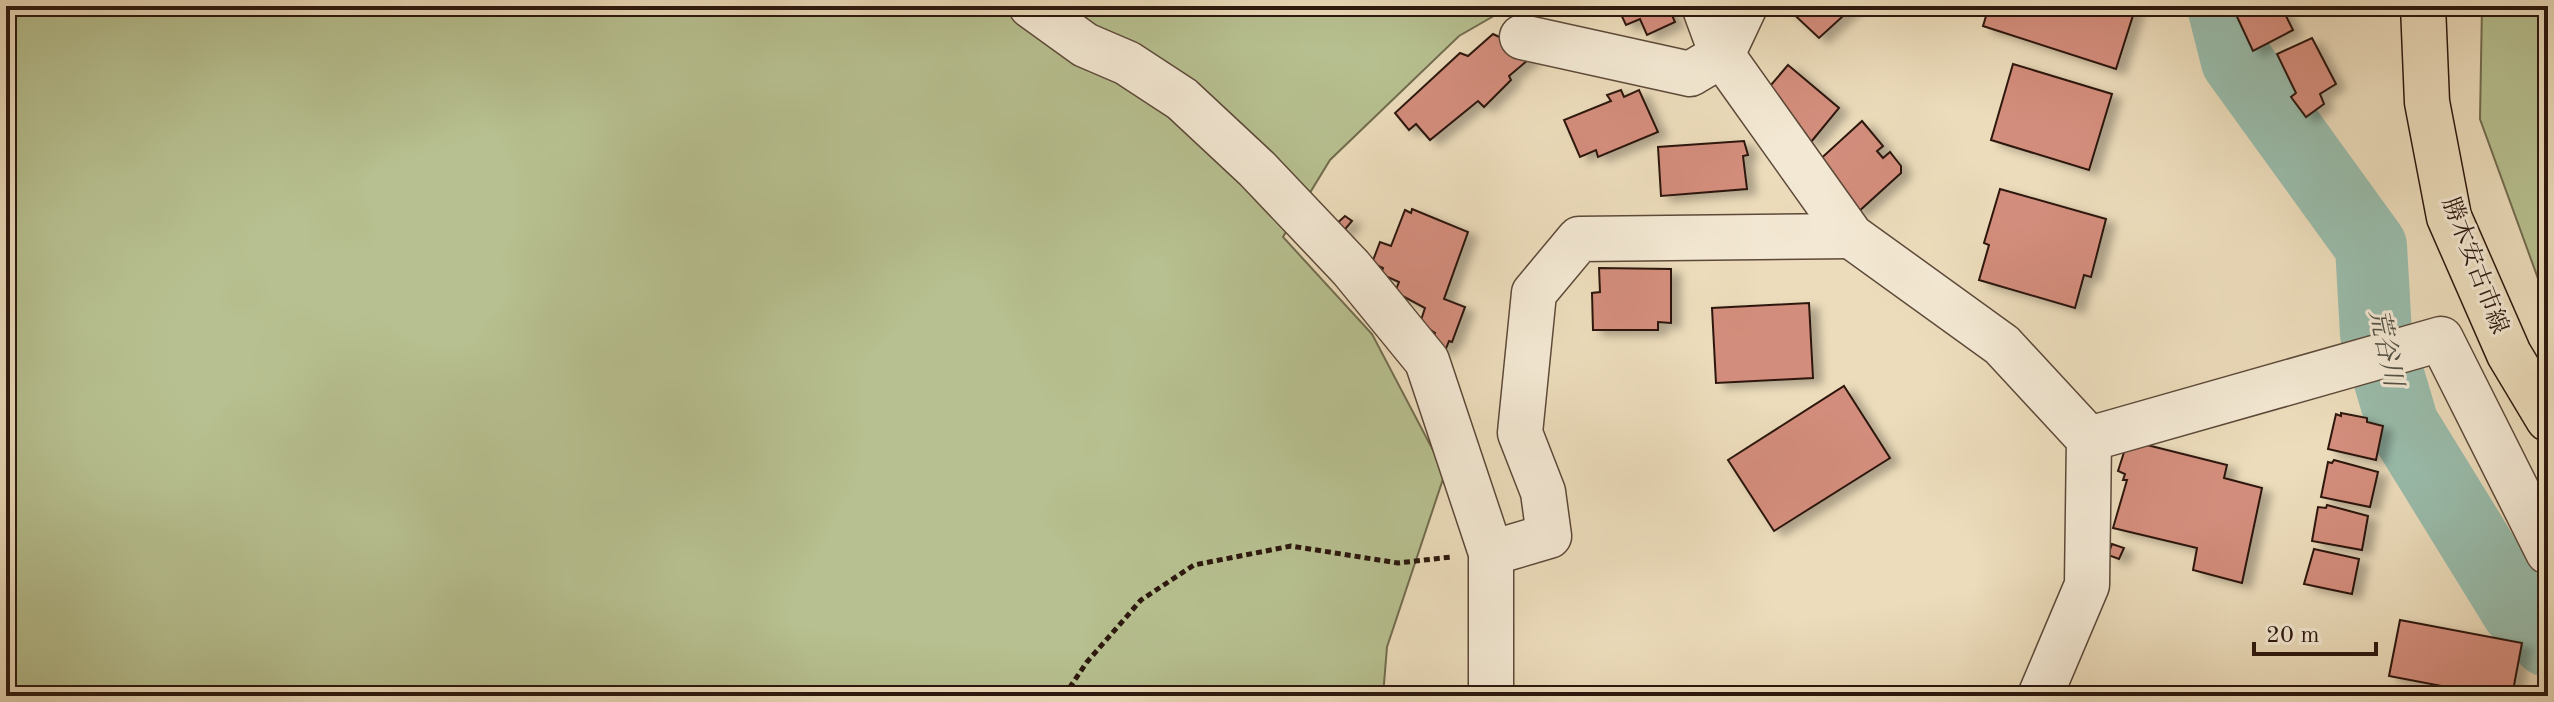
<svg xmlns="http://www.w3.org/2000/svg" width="2554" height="702" font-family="'Old Standard TT','Noto Serif JP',serif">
<defs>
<filter id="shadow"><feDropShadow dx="9" dy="5" stdDeviation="4" flood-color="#0004"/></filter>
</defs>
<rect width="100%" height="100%" fill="#ecdcbb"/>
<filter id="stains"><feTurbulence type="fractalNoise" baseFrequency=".0025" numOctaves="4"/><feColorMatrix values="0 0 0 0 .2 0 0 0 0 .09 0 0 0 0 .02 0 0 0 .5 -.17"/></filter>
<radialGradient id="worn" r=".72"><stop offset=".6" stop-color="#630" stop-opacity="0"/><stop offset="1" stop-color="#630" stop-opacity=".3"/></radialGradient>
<g fill="#b7c090" stroke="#726c4f" stroke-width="2">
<path d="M6,6H1511L1459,36L1330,160L1283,237L1372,334L1445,473L1387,647L1383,696H6Z"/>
<path d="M2482,6H2548V306L2480,119Z"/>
</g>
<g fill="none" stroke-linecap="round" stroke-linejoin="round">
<path stroke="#99bcab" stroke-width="72" d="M2223,6L2237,61L2371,246L2376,334L2403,425L2517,610L2548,641"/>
</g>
<g fill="#d38d7c" stroke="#2d180e" stroke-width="2" filter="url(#shadow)">
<path d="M1617,6H1668L1675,22L1647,35L1640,19L1626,25Z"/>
<path d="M1785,6H1854L1819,38Z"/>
<path d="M1989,6H2136L2116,69L1983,26Z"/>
<path d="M2232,6H2263L2265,10L2281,6L2293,30L2253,51Z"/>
<path d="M1493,34L1535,54L1509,76L1511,80L1484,107L1478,101L1430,140L1416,124L1409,130L1395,113L1460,53L1468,56Z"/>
<path d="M2312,38L2336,84L2320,94L2324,104L2306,117L2291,97L2296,93L2277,54Z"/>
<path d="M2013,64L2112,94L2089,170L1991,140Z"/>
<path d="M1788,65L1839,108L1811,142L1759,99Z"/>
<path d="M1621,90L1624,97L1639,90L1658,132L1598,157L1596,150L1580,157L1564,120L1611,101L1607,95Z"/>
<path d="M1862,121L1883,146L1877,151L1883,158L1890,152L1901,166V173L1857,213L1816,163Z"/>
<path d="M1744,141L1748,155L1743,156L1747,189L1661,196L1658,147Z"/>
<path d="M2000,189L2106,219L2091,277L2084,275L2075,308L1979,280L1989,245L1984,243Z"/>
<path d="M1412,209L1468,232L1444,299L1465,307L1452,342L1449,341L1445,351L1432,342L1435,333L1420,323L1425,308L1395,292L1399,282L1381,274L1383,268L1372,263L1380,242L1391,246L1405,210L1411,213Z"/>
<path d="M1345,216L1352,221L1342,233L1335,225Z"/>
<path d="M1599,268L1671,269V323L1658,322V330H1593L1592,293L1600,292Z"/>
<path d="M1809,303L1813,378L1716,383L1712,308Z"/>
<path d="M1844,386L1890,458L1774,531L1728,460Z"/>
<path d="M2341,413L2367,418V422L2383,426L2376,460L2328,449L2336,414L2341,416Z"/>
<path d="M2139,443L2227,465L2224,478L2262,488L2242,583L2193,570L2197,548L2113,528L2127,480H2123L2125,474L2118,471L2126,446Z"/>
<path d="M2334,460L2378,472L2370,507L2321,497L2328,462L2332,463Z"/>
<path d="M2327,505L2368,516L2362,550L2312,541L2318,507L2326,508Z"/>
<path d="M2112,544L2124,548L2119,559L2108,555Z"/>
<path d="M2314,549L2359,559L2352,594L2304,584Z"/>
<path d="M2400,620L2522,643L2512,696H2494L2389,676Z"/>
</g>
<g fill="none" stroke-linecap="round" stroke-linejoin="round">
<g stroke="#5d4939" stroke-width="47">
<g id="minor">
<path d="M1031,6L1085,45L1127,63L1182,99L1257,169L1351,268L1427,361L1491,553V696"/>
<path d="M1704,6L1722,55L1851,236L2002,345L2089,439L2087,585L2040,696"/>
<path d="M1522,37L1690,74L1722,55L1745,6"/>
<path d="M2089,439L2441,339L2548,552"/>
<path d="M1491,553L1549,536L1543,492L1520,433L1534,293L1579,239L1851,236"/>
</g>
</g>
<g stroke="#2d180e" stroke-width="47">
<path id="major" d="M2423,6L2427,102L2449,217L2509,354L2548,419"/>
</g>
<path stroke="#2d180e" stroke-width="5" stroke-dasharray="6 4" stroke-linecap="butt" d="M1064,696L1087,662L1141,600L1194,565L1291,546L1398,563L1451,557"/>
<use href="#minor" stroke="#f3e8d3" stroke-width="44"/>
<use href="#major" stroke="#ecdcbb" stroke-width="44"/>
</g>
<g text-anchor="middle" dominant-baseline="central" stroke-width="6" stroke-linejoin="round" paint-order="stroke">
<g font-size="24" fill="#2d180e" stroke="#f3e8d3">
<text transform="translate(2474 266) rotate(69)">勝木安古市線</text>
</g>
<g font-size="26" font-style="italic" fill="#535145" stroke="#f3e8d3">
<text transform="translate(2385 348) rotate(78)">荒谷川</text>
</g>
</g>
<rect width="2554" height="702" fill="none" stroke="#ecdcbb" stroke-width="32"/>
<rect x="8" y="8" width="2538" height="686" fill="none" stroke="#2d180e" stroke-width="4"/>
<rect x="16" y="16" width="2522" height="670" fill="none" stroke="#2d180e" stroke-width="2"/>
<path d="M2254 642v12h122v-12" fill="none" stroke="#2d180e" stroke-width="4"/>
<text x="2266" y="642" font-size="24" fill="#2d180e" stroke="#f3e8d3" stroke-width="6" paint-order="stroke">20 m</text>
<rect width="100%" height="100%" filter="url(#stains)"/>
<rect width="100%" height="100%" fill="url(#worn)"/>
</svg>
